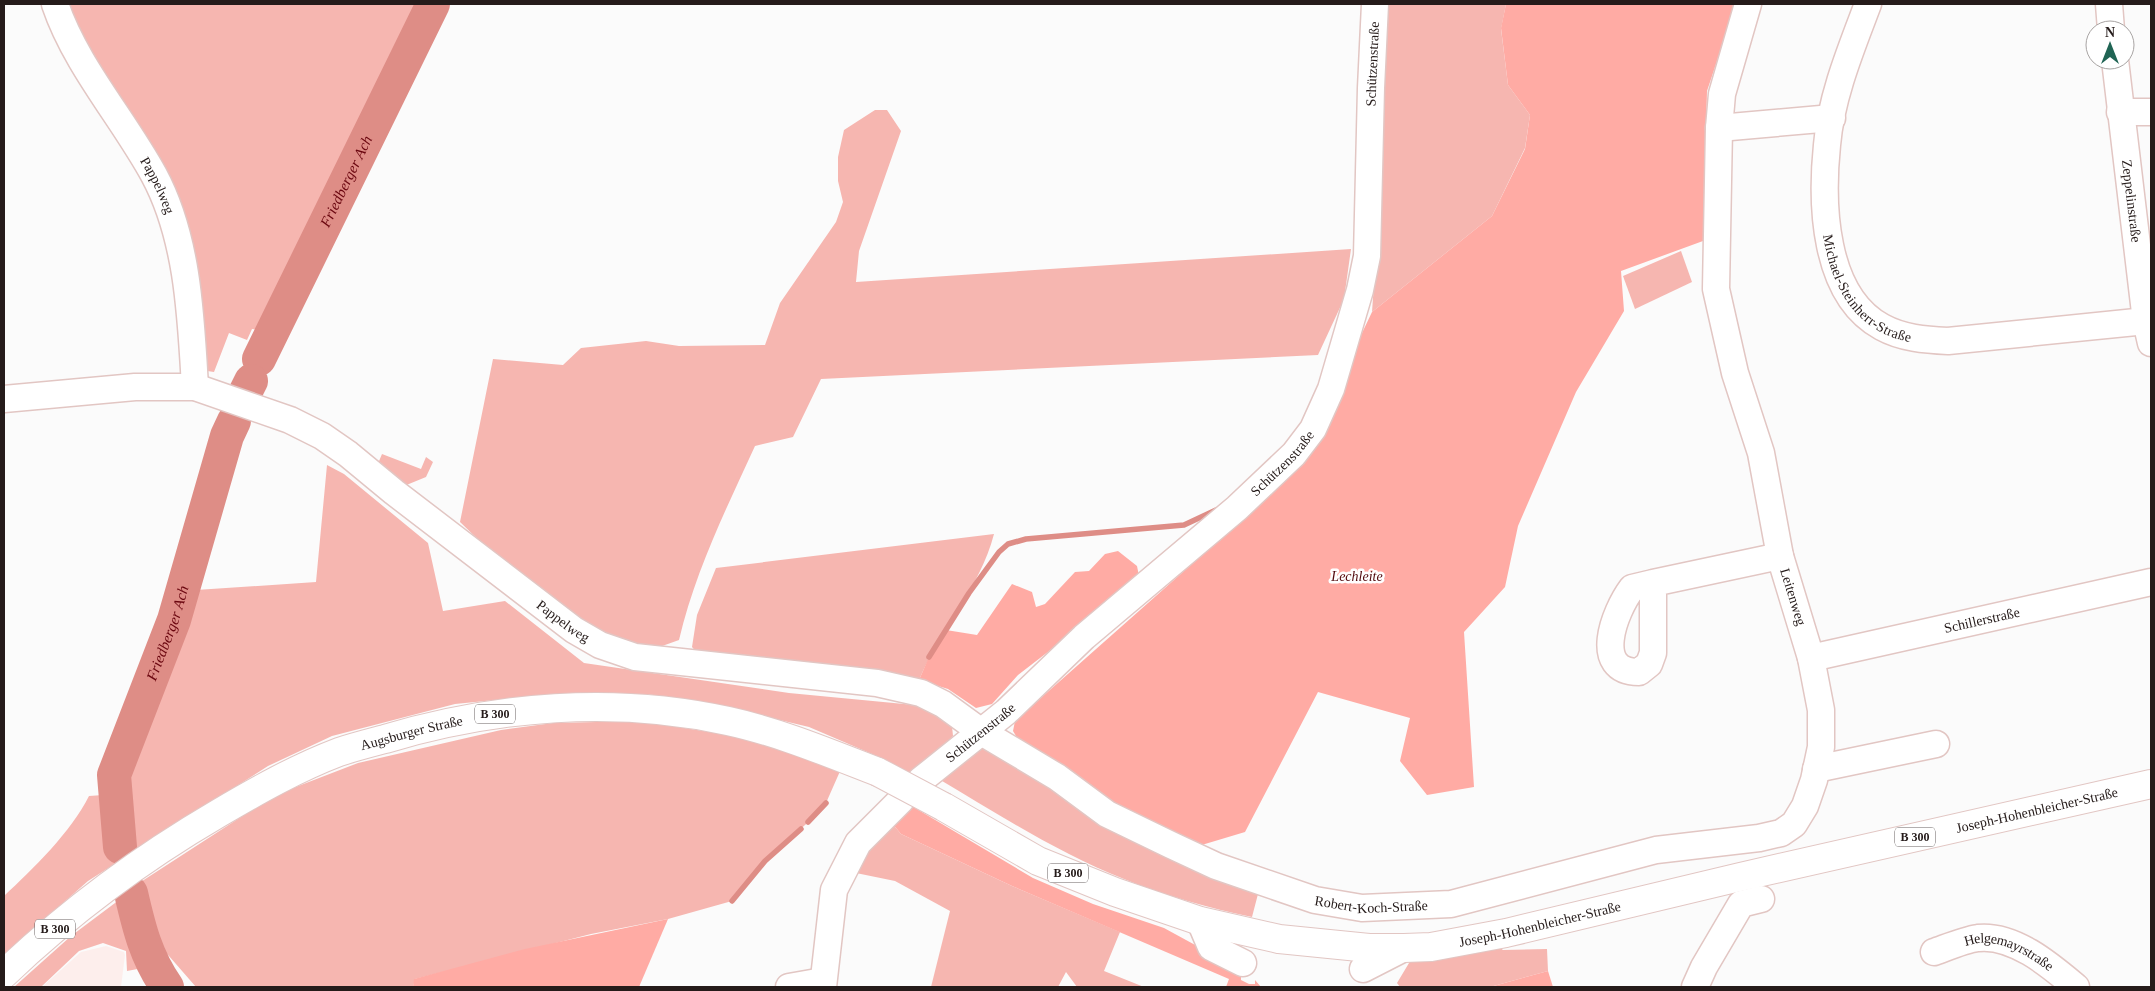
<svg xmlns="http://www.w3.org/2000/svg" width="2155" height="991" font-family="Georgia,serif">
<rect width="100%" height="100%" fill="#fbfbfb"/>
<path fill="#fdeeec" d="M106,946L124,952L125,955L121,987H42L81,952Z"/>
<g fill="#f6b6b0">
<path d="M43,4H442L410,64L342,211L325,235L276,332L252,329L247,340L229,333L214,372L194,369L165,232L148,189L88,89Z"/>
<path d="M1381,4H1506L1501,29L1508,85L1530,115L1525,148L1492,216L1372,312L1378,227Z"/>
<path d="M875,110H887L901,131L859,251L856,282L1351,249L1344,299L1318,355L821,379L793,437L755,446C726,509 695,572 679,640L651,650L604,636L519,579L460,522L493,359L563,365L581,348L646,341L679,346L765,345L780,303L836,222L843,202L838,181V157L844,130Z"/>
<path d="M1681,251L1692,282L1635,309L1623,276Z"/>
<path d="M382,454L421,469L426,457L433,462L426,477L404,486L377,466Z"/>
<path d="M327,465L344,474L428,543L443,611L505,601L584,663L789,693L925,706L952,726L953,736L917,777L886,760L809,727L734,709L678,698L645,694H554L455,704L332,736L268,766L88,881L4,955V896C33,869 71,832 89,796L103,795L166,592L316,582Z"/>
<path d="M994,534C980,588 940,630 919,680L697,653L692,647L697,615L716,568Z"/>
<path d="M640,721L729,735L799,752L841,769L826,803L815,816L765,861L732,901L668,919L591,934L415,979L413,987H196L162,948L136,885L275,795L358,763L501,730L553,723Z"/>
<path d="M981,744L1258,894L1252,917C1209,908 1166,896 1124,879C1058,853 998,814 937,778Z"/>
<path d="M891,822L901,834L1012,886L1120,932L1104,971L1144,987H1077L1066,972L1058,987H931L950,911L895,881L856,873L880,831Z"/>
<path d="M119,900L130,930L148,967L127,971L126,951L103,943L79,951L41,987H14L71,936Z"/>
<path d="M1496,945L1503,950L1547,949L1548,971L1490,987H1400L1397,983L1412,958Z"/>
</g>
<g fill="#ffaba4">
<path d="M1506,4H1736L1707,91L1703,241L1621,271L1624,311L1576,392L1518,526L1505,587L1464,632L1474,787L1427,795L1400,761L1410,718L1318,692L1245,832L1195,847L1112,805L1019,741L1013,731L1015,721L1245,517L1353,352L1372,312L1492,216L1525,149L1530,115L1508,85L1501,28Z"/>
<path d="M1118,551L1137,566L1140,581L1018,675L992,704L976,708L948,689L919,680L929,657L946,630L977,635L1012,584L1032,592L1036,607L1045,604L1075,572L1089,571L1105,554Z"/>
<path d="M910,805L1033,878L1093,904L1164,928L1241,970V980L1249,984H1255V980L1261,987H1226L1229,979L1012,886L901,834L891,822Z"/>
<path d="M668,919L639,987H413L414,979L525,949Z"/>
<path d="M1548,971L1553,987H1490Z"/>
</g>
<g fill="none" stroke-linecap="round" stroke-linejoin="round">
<g stroke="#de8d86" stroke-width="5.5">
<path d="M929,657L969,593L999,552L1008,544L1026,539L1184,525L1216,510"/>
<path d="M808,822L826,803"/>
<path d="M732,901L765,861L801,829"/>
</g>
<g stroke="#de8d86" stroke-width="34">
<path id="s1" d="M259,359L433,4"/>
<path d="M245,393L251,381"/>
<path id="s2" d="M120,847L114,775L174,620L227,436L234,421"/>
<path d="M131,893C139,928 146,957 167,987"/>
</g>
<g stroke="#e2c6c3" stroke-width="29">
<g id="minor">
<path id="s3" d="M55,4C76,66 123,118 154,175C188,238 191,317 195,387"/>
<path id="s4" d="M1868,4C1851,49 1831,97 1827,145C1821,203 1823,295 1882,327C1902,338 1925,340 1948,341L2146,321"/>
<path d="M2109,4L2111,30"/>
<path id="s5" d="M2115,60L2146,321L2151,343"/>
<path d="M2120,112H2151"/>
<path d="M1719,128L1832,118"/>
<path id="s6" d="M4,399L135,387H195L290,420L322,436L348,454L394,492L574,630L600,645L635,657L877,683L921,693L943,704L980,731L1057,777L1107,814L1171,845L1216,866L1315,900L1362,908L1451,904L1656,850L1759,838L1781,833L1794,824L1805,806L1814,780L1821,747V710L1811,658L1780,556L1761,453L1735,373L1716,289L1719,128L1722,94L1748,4"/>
<path d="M1653,583V653L1649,664L1639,672C1591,672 1614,612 1632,588L1653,583L1780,556"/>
<path id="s7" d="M1811,658L2151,582"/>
<path d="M1816,769L1936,744"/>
<path id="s8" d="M921,780L1006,712L1084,637L1237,508L1294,454L1313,429L1331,389L1360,290L1367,256L1371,88L1375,4"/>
<path d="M1200,921L1211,947L1243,963"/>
<path id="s9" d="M1934,952C1948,947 1964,940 1978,938C2014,934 2051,966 2076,987"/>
<path d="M1363,969L1404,948"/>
<path d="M789,987L823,981"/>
<path d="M823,987L834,890L858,843L901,800"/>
<path d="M1695,987L1704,967L1741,904L1761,899"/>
</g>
</g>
<g stroke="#e2c6c3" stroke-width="30">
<g id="major">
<path id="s10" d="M944,807L1038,861L1115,892L1200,921L1279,939L1369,948H1404L1431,947L1506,933L1740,877L2151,784"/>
<path id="s11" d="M4,974C69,912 142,858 219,813C258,790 297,768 339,752C354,747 370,743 385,739C496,706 614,696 728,721C779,732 829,753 878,772"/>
</g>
</g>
<use href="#minor" stroke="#fff" stroke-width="26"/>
<use href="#major" stroke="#fff" stroke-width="28"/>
<g stroke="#e2c6c3" stroke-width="30" stroke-linecap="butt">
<path id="major-bridge" d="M878,772L944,807"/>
</g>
<use href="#major-bridge" stroke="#fff" stroke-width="28"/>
</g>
<g text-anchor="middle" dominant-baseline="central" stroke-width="5" stroke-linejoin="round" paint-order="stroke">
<g fill="#fff" stroke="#665f5f" stroke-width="1">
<rect x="475" y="704.5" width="40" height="19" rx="4"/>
<rect x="1895" y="827.5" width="40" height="19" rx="4"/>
<rect x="1048" y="863.5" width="40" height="19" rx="4"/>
<rect x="35" y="919.5" width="40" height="19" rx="4"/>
</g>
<g font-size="12" font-weight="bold" fill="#251b1a">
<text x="495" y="714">B 300</text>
<text x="1915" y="837">B 300</text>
<text x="1068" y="873">B 300</text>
<text x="55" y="929">B 300</text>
</g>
<g font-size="14" fill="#251b1a" stroke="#fff">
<text stroke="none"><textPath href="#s8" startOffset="901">Schützenstraße</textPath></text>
<text stroke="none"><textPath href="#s3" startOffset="209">Pappelweg</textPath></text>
<text stroke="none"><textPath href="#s5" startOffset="142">Zeppelinstraße</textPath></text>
<text stroke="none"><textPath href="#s4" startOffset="308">Michael-Steinherr-Straße</textPath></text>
<text stroke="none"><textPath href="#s8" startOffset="481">Schützenstraße</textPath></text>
<text transform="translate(1793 597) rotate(73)">Leitenweg</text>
<text stroke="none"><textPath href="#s6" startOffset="632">Pappelweg</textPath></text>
<text stroke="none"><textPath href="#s7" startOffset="175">Schillerstraße</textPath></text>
<text stroke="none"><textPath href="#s8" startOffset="76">Schützenstraße</textPath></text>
<text stroke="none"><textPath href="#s11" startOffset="479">Augsburger Straße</textPath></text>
<text stroke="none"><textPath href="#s10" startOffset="1136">Joseph-Hohenbleicher-Straße</textPath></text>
<text stroke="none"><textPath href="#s6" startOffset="1506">Robert-Koch-Straße</textPath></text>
<text stroke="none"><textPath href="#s10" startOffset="626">Joseph-Hohenbleicher-Straße</textPath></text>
<text stroke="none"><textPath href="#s9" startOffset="80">Helgemayrstraße</textPath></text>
</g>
<g font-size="14" font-style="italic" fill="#51080c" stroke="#fff">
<text x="1357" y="576">Lechleite</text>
</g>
<g font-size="15" font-style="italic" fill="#6a060f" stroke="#fff">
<text stroke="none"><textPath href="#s1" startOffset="198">Friedberger Ach</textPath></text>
<text stroke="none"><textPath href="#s2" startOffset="224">Friedberger Ach</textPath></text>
</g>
</g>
<rect width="2155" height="991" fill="none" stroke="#251b1a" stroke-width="10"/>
<g transform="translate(2110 45)"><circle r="24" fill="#ffffff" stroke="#a8a4a3"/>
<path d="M0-4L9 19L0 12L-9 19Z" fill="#206454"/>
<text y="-8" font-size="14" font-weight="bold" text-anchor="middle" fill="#251b1a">N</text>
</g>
</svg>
